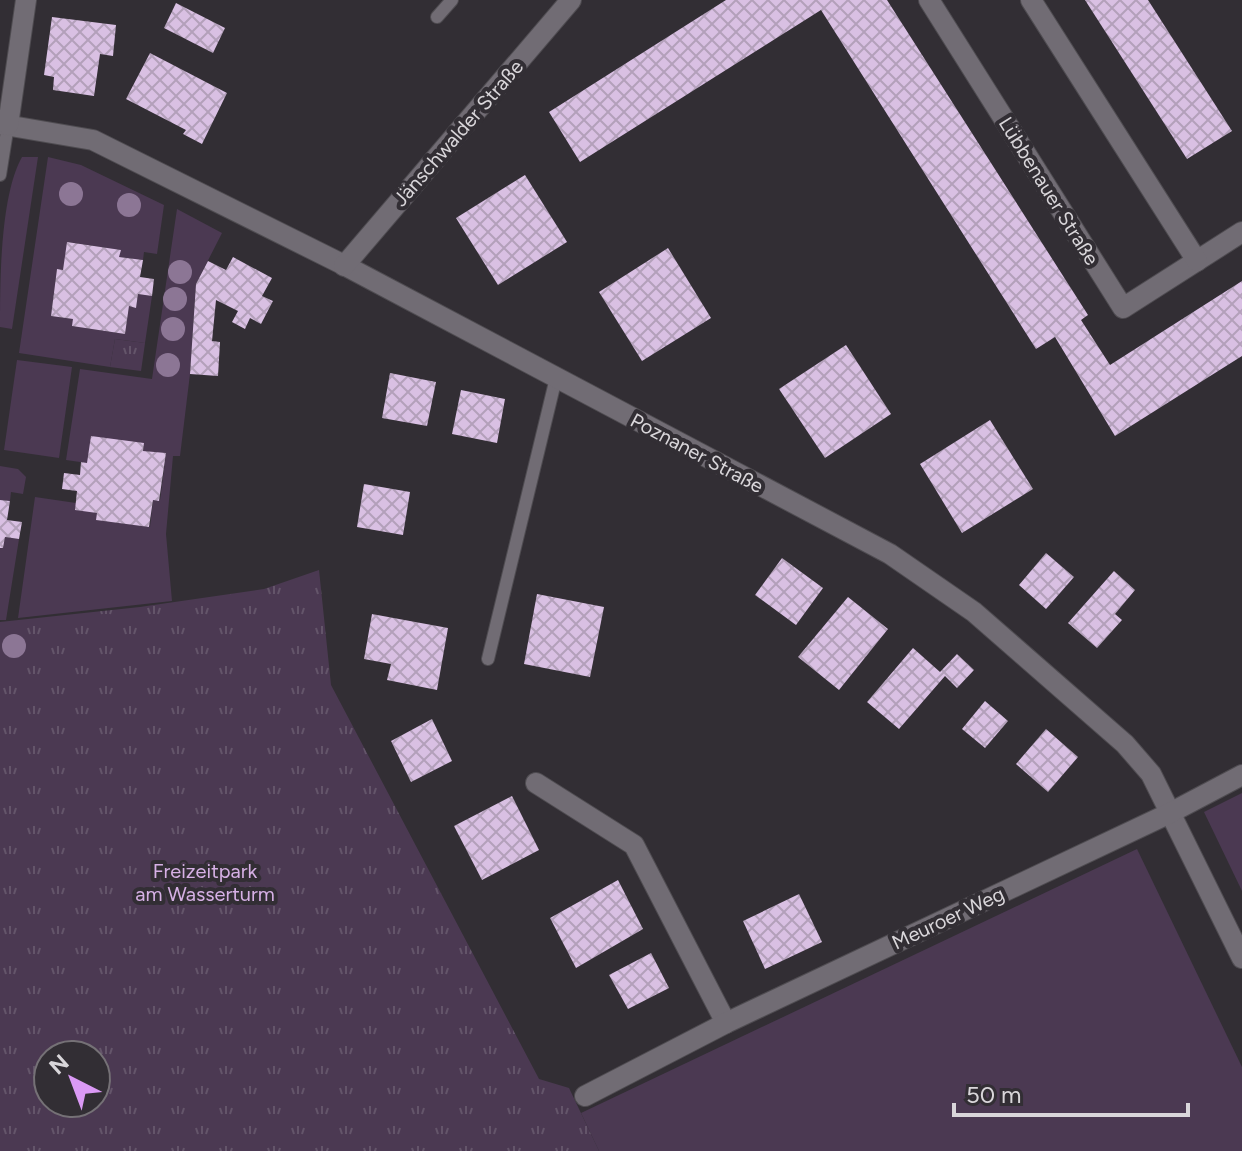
<svg xmlns="http://www.w3.org/2000/svg" width="1242" height="1151" font-family="Figtree,sans-serif">
<defs>
<pattern id="park-tufts" width="24" height="20" patternUnits="userSpaceOnUse" patternTransform="scale(2)"><rect width="24" height="20" fill="#4b3952"/><path d="M3 7l-1-3M5 7V3M7 7l1-3M15 17l-1-3M17 17v-4M19 17l1-3" fill="none" stroke="#64556a"/></pattern>
<pattern id="building-cross-hatch" width="8" height="8" patternUnits="userSpaceOnUse" patternTransform="scale(2)"><rect width="8" height="8" fill="#d9c0e3"/><path d="M0 0l8 8M0 8l8-8" fill="none" stroke="#b3a0ba"/></pattern>
</defs>
<rect width="100%" height="100%" fill="#322e34"/>
<g fill="#4b3952">
<path d="M22,157H38L12,329L0,327C0,281 0,196 22,157Z"/>
<path d="M48,157L81,165L164,205L157,254L144,252L143,260L119,257L120,250L68,242L63,270L57,269L51,316L73,319V326L125,334L129,306L136,307L138,294L152,296L145,343L115,339L110,367L19,353Z"/>
<path d="M177,209L222,233L196,284L190,374L180,456H173L166,534L172,601L18,618L35,497L76,503L97,513V520L150,527L153,500H160L166,454L143,451L144,444L87,463L66,460L80,369L152,379Z"/>
<path d="M17,360L72,367L59,458L4,450Z"/>
<path d="M0,466L18,469L26,477L23,494L11,492L10,501L0,500Z"/>
<path d="M5,537L19,539L6,620H0V548H3Z"/>
<path d="M1242,793V891L1204,812Z"/>
<path d="M1137,849L1242,1067V1151H599L581,1113Z"/>
</g>
<g fill="url(#park-tufts)" fill-rule="evenodd">
<path d="M115,339L145,343L141,371L110,367Z"/>
<path d="M319,570L331,685L539,1079L569,1088L599,1151H0V622L140,607L264,589ZM96,1055V1103H48V1055Z"/>
</g>
<g fill="url(#building-cross-hatch)">
<path d="M726,0H887L1088,315L1081,320L1110,365L1242,281V356L1115,436L1055,337L1036,349L821,10L580,162L549,112Z"/>
<path d="M1085,0H1148L1232,131L1187,159Z"/>
<path d="M176,3L225,28L213,53L164,28Z"/>
<path d="M52,17L116,25L113,56L100,54L94,96L53,90L54,77L44,75Z"/>
<path d="M150,53L227,93L202,144L183,134L186,130L126,99Z"/>
<path d="M525,175L567,242L498,285L456,218Z"/>
<path d="M67,242L121,250L119,257L143,260L140,277L154,279L152,296L138,294L136,308L129,306L125,334L72,326L73,319L51,316L57,269L63,270Z"/>
<path d="M668,248L711,318L642,361L599,292Z"/>
<path d="M233,257L272,278L262,296L273,301L261,324L250,318L245,329L232,322L238,311L216,300L212,341L220,342L218,376L190,374L196,284L208,261L226,270Z"/>
<path d="M846,345L891,414L825,458L779,389Z"/>
<path d="M390,373L436,382L427,426L382,418Z"/>
<path d="M461,390L505,399L497,443L452,434Z"/>
<path d="M990,420L1033,489L962,533L920,464Z"/>
<path d="M91,436L144,443L143,451L166,453L159,501L153,500L149,527L96,520L97,513L75,510L77,491L62,489L64,473L80,475L81,462L87,463Z"/>
<path d="M364,484L410,492L403,535L357,527Z"/>
<path d="M0,500L10,501L7,520L22,522L19,539L5,537L3,548H0Z"/>
<path d="M1046,553L1074,577L1046,609L1019,585Z"/>
<path d="M782,558L823,588L796,625L755,595Z"/>
<path d="M1114,571L1135,590L1115,614L1122,620L1097,648L1068,623Z"/>
<path d="M537,594L604,607L590,677L524,664Z"/>
<path d="M848,597L888,629L839,690L798,657Z"/>
<path d="M372,614L448,628L437,690L387,680L391,664L364,659Z"/>
<path d="M913,648L940,672L957,654L974,670L957,688L945,676L899,729L867,702Z"/>
<path d="M985,701L1008,721L985,748L962,729Z"/>
<path d="M432,719L452,761L411,782L391,741Z"/>
<path d="M1046,729L1078,757L1048,792L1016,764Z"/>
<path d="M512,796L539,850L482,880L454,826Z"/>
<path d="M618,880L643,929L576,968L550,918Z"/>
<path d="M799,894L822,942L765,969L743,921Z"/>
<path d="M651,953L669,988L628,1009L609,975Z"/>
</g>
<g fill="none" stroke-linecap="round" stroke-linejoin="round">
<g stroke="#4f4c51" stroke-width="14">
<g id="lane">
<path d="M437,17L452,0"/>
<path d="M0,175L8,125"/>
<path d="M488,659L556,378"/>
</g>
</g>
<g stroke="#4f4c51" stroke-width="22">
<g id="street">
<path d="M929,0L1123,308L1242,232"/>
<path d="M1031,0L1197,261"/>
<path d="M0,124L93,140L342,264L890,554L974,612L1125,744L1151,774L1242,958"/>
<path d="M8,125L26,0"/>
<path d="M344,266L571,0"/>
<path d="M536,783L634,845L726,1023"/>
<path d="M585,1096L726,1023L1170,813L1242,775"/>
</g>
</g>
<use href="#lane" stroke="#716c74" stroke-width="12"/>
<use href="#street" stroke="#716c74" stroke-width="20"/>
</g>
<g fill="#8c7695">
<circle cx="71" cy="194" r="12"/>
<circle cx="129" cy="205" r="12"/>
<circle cx="180" cy="272" r="12"/>
<circle cx="175" cy="299" r="12"/>
<circle cx="173" cy="329" r="12"/>
<circle cx="168" cy="365" r="12"/>
<circle cx="14" cy="646" r="12"/>
</g>
<g text-anchor="middle" dominant-baseline="central" stroke-width="8" stroke-linejoin="round" paint-order="stroke">
<g font-size="20" fill="#d9d6da" stroke="#322e34">
<text transform="translate(458 133) rotate(-49)">Jänschwalder Straße</text>
<text transform="translate(1049 191) rotate(58)">Lübbenauer Straße</text>
<text transform="translate(697 453) rotate(28)">Poznaner Straße</text>
<text transform="translate(948 918) rotate(-25)">Meuroer Weg</text>
</g>
<g font-size="20" fill="#d6b0e5" stroke="#322e34">
<text x="205" y="871">Freizeitpark<tspan x="205" dy="23">am Wasserturm</tspan></text>
</g>
</g>
<g transform="translate(72 1079) rotate(318)"><circle r="38" fill="#322e34" stroke="#757176" stroke-width="2"/>
<path d="M0-6L14 30L0 20L-14 30Z" fill="#db99f5"/>
<text y="-12" font-size="22" font-weight="bold" text-anchor="middle" fill="#d9d6da">N</text>
</g>
<path d="M954 1103v12h234v-12" fill="none" stroke="#d9d6da" stroke-width="4"/>
<text x="966" y="1103" font-size="24" fill="#d9d6da" stroke="#322e34" stroke-width="6" paint-order="stroke">50 m</text>
</svg>
